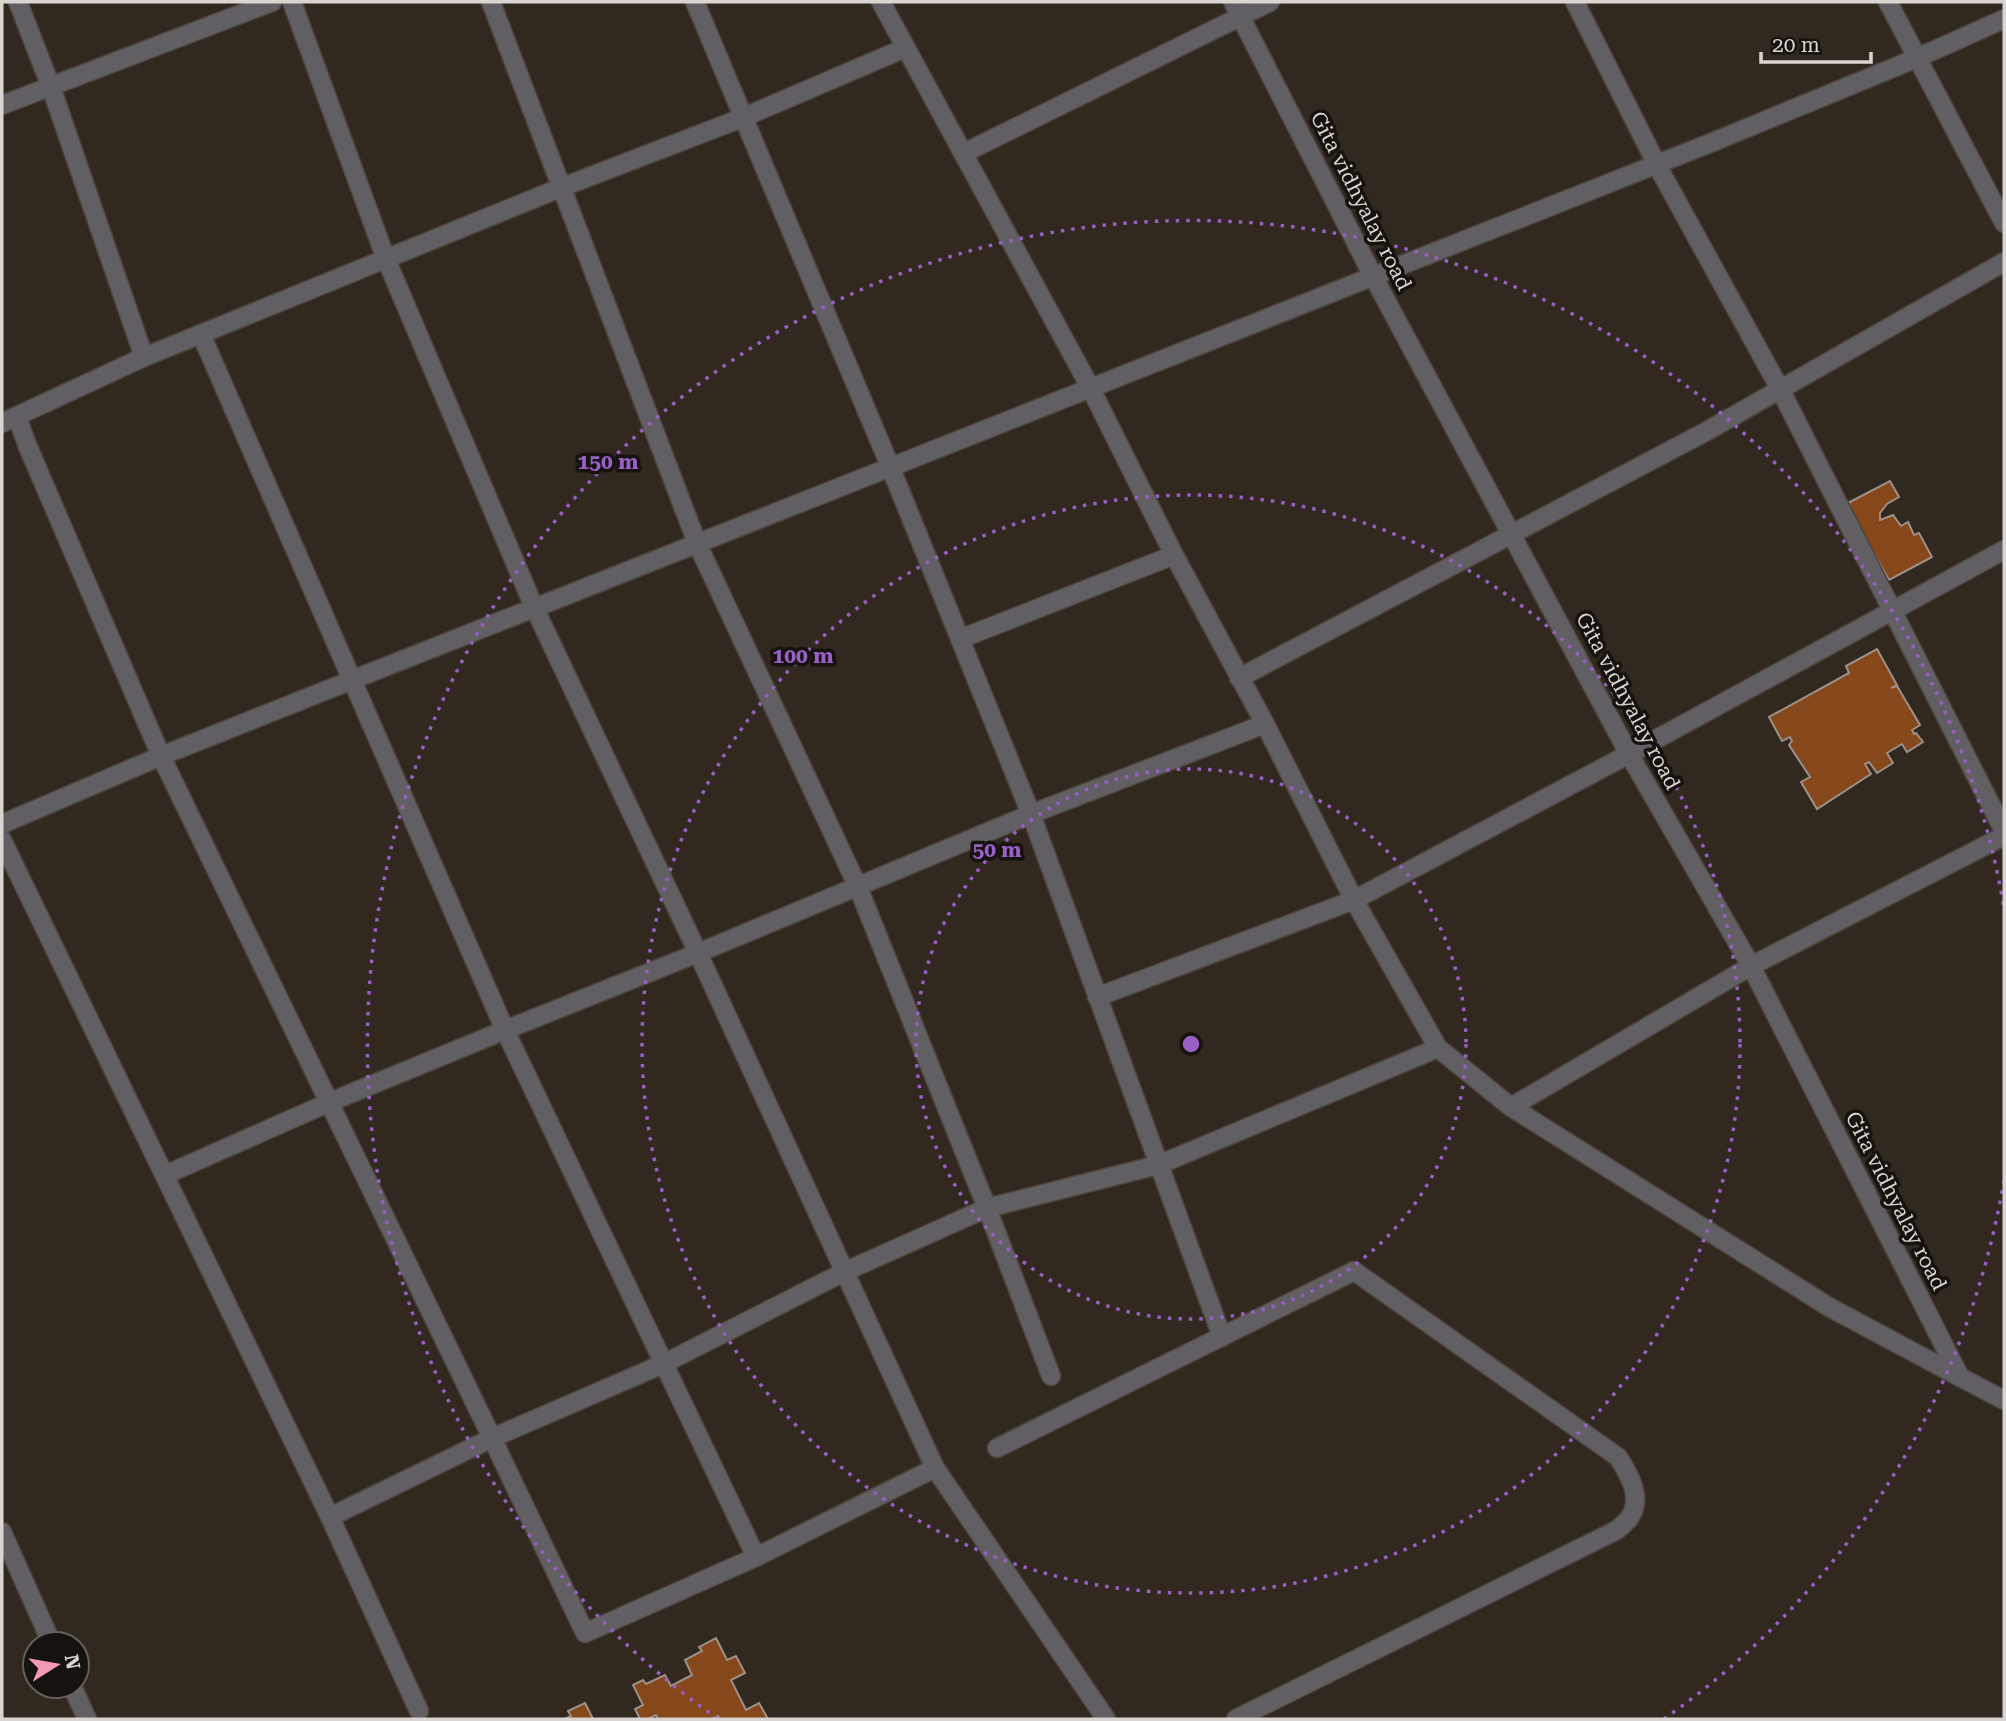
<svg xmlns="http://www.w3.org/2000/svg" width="2006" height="1721" font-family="'Roboto Serif',serif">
<rect width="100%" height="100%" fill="#312920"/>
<g fill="#86471a" stroke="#9d9089" stroke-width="2">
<path d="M1890,481L1899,497L1887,504L1880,513V520L1893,515L1901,526L1908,522L1914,535L1919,533L1932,557L1889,580L1846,504Z"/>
<path d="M1877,649L1897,685L1891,688L1897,686L1920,725L1912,730L1914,734L1916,733L1923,742L1907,752L1902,744L1887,753L1893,763L1877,773L1869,762L1865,764L1871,774L1817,809L1801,782L1810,777L1789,745L1792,741L1790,737L1782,741L1769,717L1849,673L1846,666Z"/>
<path d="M716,1638L727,1660L736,1656L745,1673L731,1680L746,1710L759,1703L768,1719H720L718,1716L711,1719H658L656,1715L648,1719H640L635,1709L643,1705L633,1685L643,1680L646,1684L665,1675L671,1686L692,1675L685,1660L702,1651L699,1647Z"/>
<path d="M585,1703L593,1719H565L571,1716L568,1711Z"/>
</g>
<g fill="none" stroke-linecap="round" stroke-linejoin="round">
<g stroke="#4c453c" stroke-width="21">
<g id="street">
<path d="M18,2L51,87L144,357"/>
<path d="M292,2L386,259L534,607L698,953L935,1468L1106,1719"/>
<path d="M491,2L697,543L858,887L987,1208L1051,1376"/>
<path d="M695,2L890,466L1031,814L1222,1337"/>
<path d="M881,2L1090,387L1174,555L1265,724L1354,900L1438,1048L1511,1107L1829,1307L1960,1377"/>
<path d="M1233,2L1373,276L1629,754L1751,966L1960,1377L2004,1400"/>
<path d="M1575,2L1657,165L1780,389L2004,831"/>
<path d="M1888,2L2004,223"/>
<path d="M2,105L272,2"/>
<path d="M964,153L1270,2"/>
<path d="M201,334L505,1030L756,1557"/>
<path d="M17,417L28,447L161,756L492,1438L585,1633L756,1557L935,1468"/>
<path d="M2,423L144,357L201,334L560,188L742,118L905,48"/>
<path d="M960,639L1174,555"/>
<path d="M1239,678L1707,431L2004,262"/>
<path d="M2,824L161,756L352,680L1708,144L1917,58L2004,19"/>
<path d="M2,840L330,1517L492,1438L663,1364L846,1271L987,1208L1158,1165L1438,1048"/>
<path d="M1097,997L1354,900L1629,754L2004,550"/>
<path d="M1511,1107L1751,966L2004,836"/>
<path d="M165,1175L330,1102L505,1030L698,953L1031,814L1265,724"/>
<path d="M997,1448L1354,1271L1618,1457C1629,1474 1643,1498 1630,1517C1627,1522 1621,1526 1617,1530L1236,1719"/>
<path d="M330,1517L419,1711"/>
<path d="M2,1532L52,1644"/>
<path d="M72,1686L87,1719"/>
</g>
</g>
<use href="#street" stroke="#625f64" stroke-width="18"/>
</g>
<g fill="none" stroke="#985fc4" stroke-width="3.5" stroke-dasharray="3.5 7">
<circle cx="1191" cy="1044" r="275"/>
<circle cx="1191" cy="1044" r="549"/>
<path d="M2004 1180A824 824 0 0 1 1664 1719M718 1719A824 824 0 1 1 2004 908"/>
</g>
<g text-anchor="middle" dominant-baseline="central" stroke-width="7" stroke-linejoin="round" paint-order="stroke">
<g font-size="21" fill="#dad5d0" stroke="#16120e">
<text transform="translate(1361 201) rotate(63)">Gita vidhyalay road</text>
<text transform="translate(1628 701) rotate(62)">Gita vidhyalay road</text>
<text transform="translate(1896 1201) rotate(63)">Gita vidhyalay road</text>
</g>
</g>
<circle cx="1191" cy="1044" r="10" fill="#985fc4" stroke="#16120e" stroke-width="3.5"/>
<g font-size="21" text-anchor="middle" font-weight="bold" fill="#985fc4" stroke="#16120e" stroke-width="7" stroke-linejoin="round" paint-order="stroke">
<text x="608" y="469">150 m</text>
<text x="803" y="663">100 m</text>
<text x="997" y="857">50 m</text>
</g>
<rect width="2006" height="1721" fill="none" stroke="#dad5d0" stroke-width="7"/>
<g transform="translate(56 1665) rotate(79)"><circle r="33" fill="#16120e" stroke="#64605c" stroke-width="2"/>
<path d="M0-5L12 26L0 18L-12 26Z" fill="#f19ab2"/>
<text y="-10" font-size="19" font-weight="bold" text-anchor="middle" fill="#dad5d0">N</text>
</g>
<path d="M1761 52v10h110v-10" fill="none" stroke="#dad5d0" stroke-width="3.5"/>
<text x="1772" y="52" font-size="21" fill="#dad5d0" stroke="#16120e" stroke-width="5" paint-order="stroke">20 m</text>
</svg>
